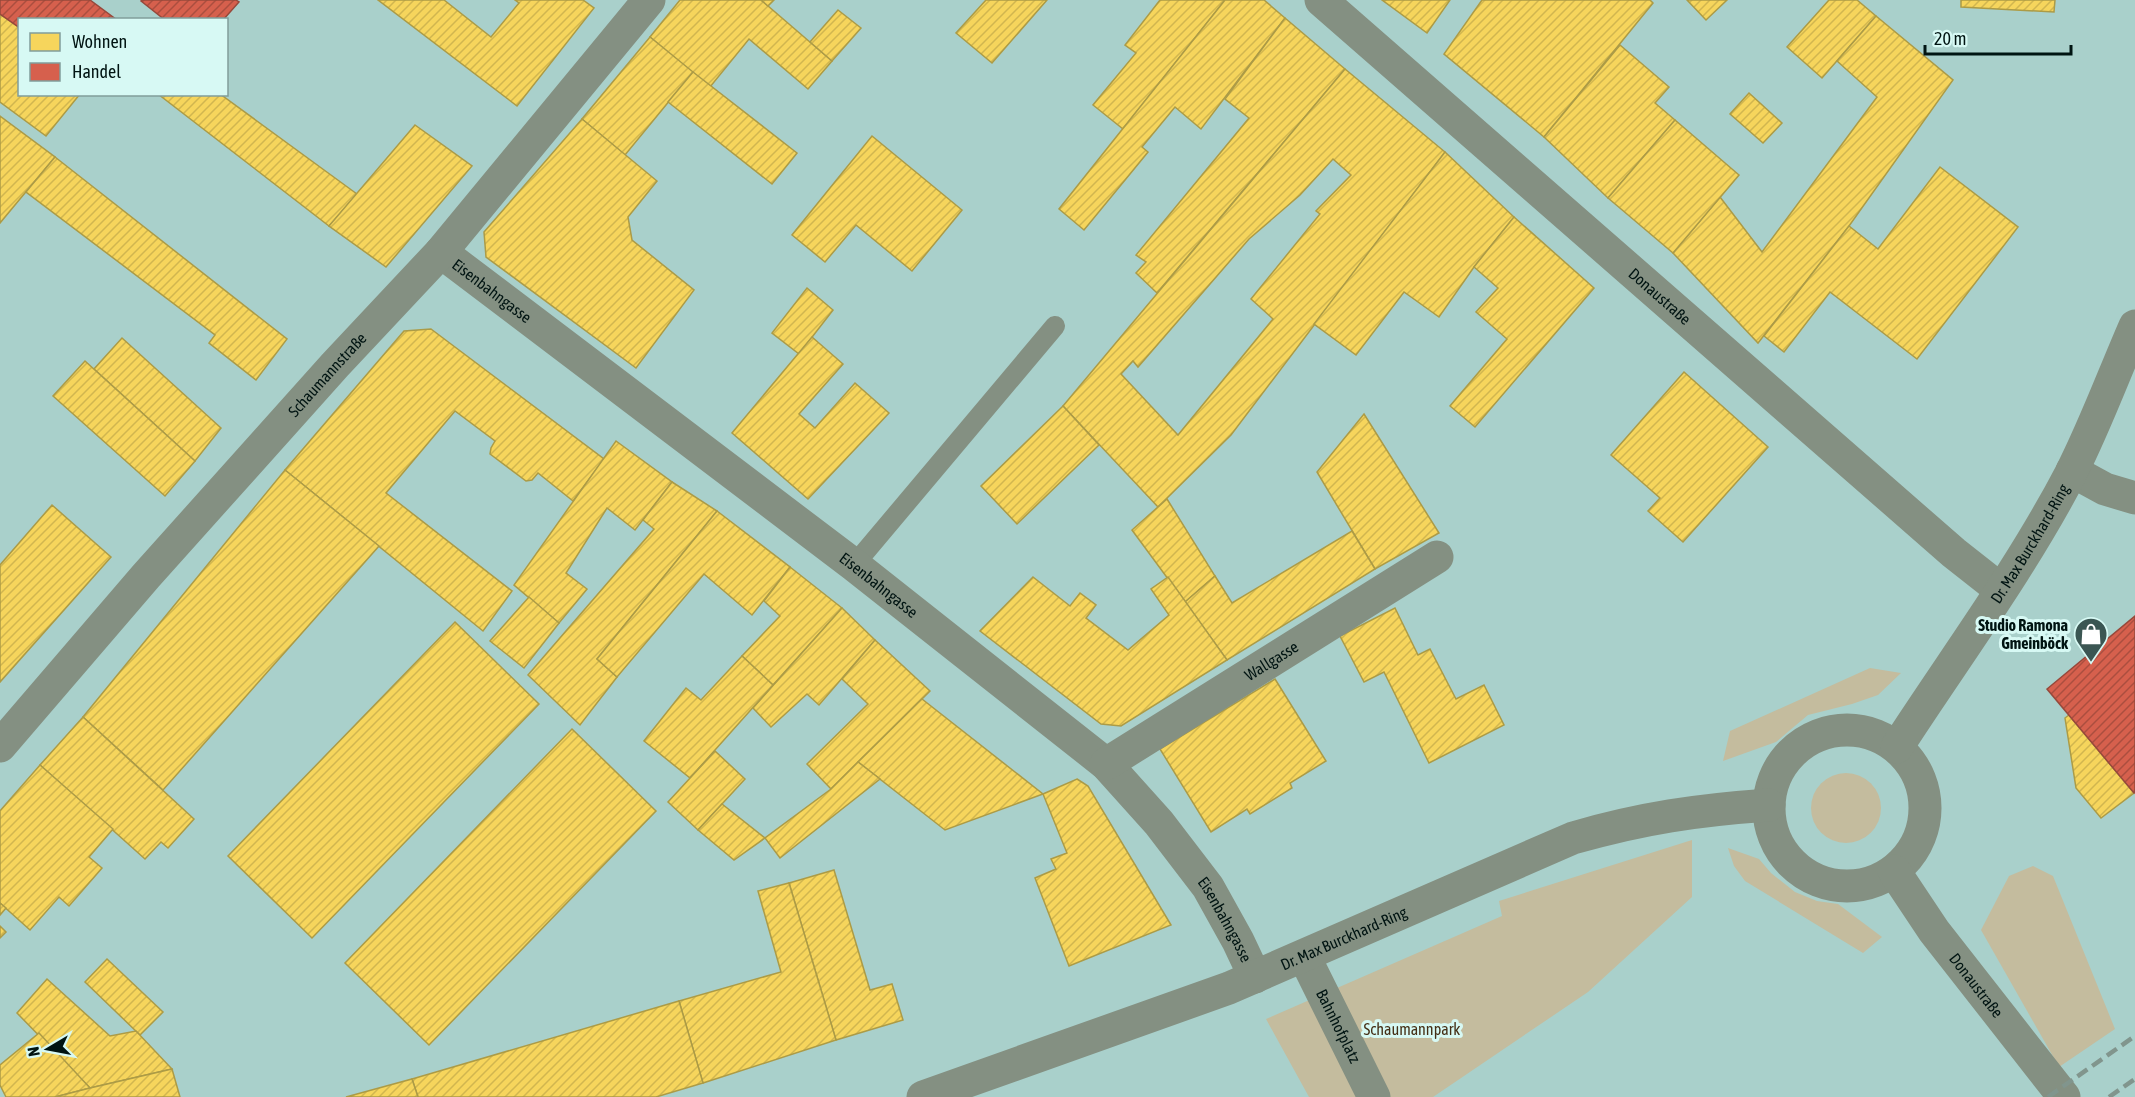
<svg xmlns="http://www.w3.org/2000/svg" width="2135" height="1097" font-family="'Asap Condensed',sans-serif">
<defs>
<pattern id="homes-hatch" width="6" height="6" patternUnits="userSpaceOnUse" patternTransform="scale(1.5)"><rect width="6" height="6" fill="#f6d55c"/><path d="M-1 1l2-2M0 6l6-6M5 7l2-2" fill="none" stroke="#d1b64f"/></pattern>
<pattern id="shops-hatch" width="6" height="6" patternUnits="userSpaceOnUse" patternTransform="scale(1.5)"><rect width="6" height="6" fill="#d6604d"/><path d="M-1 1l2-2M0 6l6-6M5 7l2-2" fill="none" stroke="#ab4e3f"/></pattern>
</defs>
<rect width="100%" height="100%" fill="#a9d0cb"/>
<g fill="#c4bc9e">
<path d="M1870,668L1901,673L1878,695L1852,704L1808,715L1776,742L1723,761L1730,731Z"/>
<circle cx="1846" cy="808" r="35"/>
<path d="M1692,840V897L1588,992L1433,1097H1309L1266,1019L1502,916L1499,901Z"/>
<path d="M1728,848L1759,859L1771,873L1795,892L1817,901L1838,904L1882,937L1863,953L1745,881L1734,866Z"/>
<path d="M2033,866L2053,876L2115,1029L2059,1067L1981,930L2009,876Z"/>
</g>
<g fill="url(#homes-hatch)" stroke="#ac9b46" stroke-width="1.5" fill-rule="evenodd">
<path d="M378,0H444L491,37L519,3L515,0H583L594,8L517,106Z"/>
<path d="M680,0H761L832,61L808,89L749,39L710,87L650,37Z"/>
<path d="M761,0H774L768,6Z"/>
<path d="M986,0H1047L992,63L956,33Z"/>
<path d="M1160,0H1225L1123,129L1093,105L1136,53L1125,45Z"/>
<path d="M1225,0H1264L1285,18L1201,129L1175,107L1142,147L1148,152L1084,230L1059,209Z"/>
<path d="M1382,0H1450L1427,33Z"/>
<path d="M1482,0H1650L1653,3L1544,137L1444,54Z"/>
<path d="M1687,0H1727L1706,20Z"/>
<path d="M1829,0H1857L1876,16L1822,78L1787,47Z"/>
<path d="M1961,0H2055L2054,12L1961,7Z"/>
<path d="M838,10L861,28L832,61L810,42Z"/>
<path d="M0,14L20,28V94H80L46,136L0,102Z"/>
<path d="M1876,16L1953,80L1849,226L1758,343L1673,253L1720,197L1762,252L1877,97L1837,61Z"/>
<path d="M1285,18L1345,69L1157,293L1136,273L1146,262L1136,255L1249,118L1225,99Z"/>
<path d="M650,37L693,72L625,155L582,119Z"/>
<path d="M1620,45L1669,87L1655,103L1675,120L1608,198L1544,137Z"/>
<path d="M1345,69L1445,152L1231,435L1158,507L1063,406ZM1333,159L1351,175L1316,211L1320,214L1251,299L1273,319L1178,435L1121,374L1133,361L1138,367L1249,239L1300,195Z"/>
<path d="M693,72L797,153L772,184L668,102Z"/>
<path d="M1749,93L1782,123L1763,143L1730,114Z"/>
<path d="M158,94H220L357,194L329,226Z"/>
<path d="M0,116L55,157L0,223Z"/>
<path d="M582,119L657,181L628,217L632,240L694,290L636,368L486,257L484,232Z"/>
<path d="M1675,120L1739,175L1673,253L1608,198Z"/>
<path d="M415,125L472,166L386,267L329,226Z"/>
<path d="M872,136L962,210L912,271L856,225L825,262L792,235Z"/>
<path d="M1445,152L1514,217L1474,267L1439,317L1404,292L1356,355L1314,324Z"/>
<path d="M55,157L287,339L256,380L209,343L215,335L26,192Z"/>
<path d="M1940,167L2018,227L1917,359L1830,292L1784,352L1764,336L1849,226L1878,249Z"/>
<path d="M1514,217L1594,288L1475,427L1450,406L1507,339L1476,312L1498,288L1474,267Z"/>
<path d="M807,288L833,310L799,354L772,333Z"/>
<path d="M431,329L604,459L573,501L538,473L532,480L526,481L490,454L491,448L495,441L455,411L386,493L512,591L483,631L285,470L404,331Z"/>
<path d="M812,337L843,364L799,414L815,428L855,383L889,413L808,499L732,433Z"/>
<path d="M122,338L221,428L195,461L94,369Z"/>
<path d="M85,361L195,461L165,496L53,396Z"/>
<path d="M1684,372L1768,447L1683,542L1648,511L1660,498L1611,455Z"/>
<path d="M1063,406L1099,445L1017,524L981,486Z"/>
<path d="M1364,414L1439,533L1375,569L1317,472Z"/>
<path d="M616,441L672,482L635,530L607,508L566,573L587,589L559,623L514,585Z"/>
<path d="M285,470L379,546L163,790L83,717Z"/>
<path d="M672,482L717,511L597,659L617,677L580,725L528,675L654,529L643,520Z"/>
<path d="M1167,499L1215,576L1185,602L1132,530Z"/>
<path d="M52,505L111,557L0,682V565Z"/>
<path d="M717,511L790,567L752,615L704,574L617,677L597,659Z"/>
<path d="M1352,531L1375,569L1227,660L1185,602L1215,576L1232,603Z"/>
<path d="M790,567L842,608L773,685L742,656L780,616L764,601Z"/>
<path d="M1033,577L1070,606L1080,593L1096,605L1086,618L1128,650L1169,615L1151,589L1168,577L1227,660L1121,726L1101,724L980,631Z"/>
<path d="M529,597L559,623L524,668L490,641Z"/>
<path d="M842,608L875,640L819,705L807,694L771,727L753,708Z"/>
<path d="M1395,608L1418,655L1430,649L1456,699L1484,685L1504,725L1429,763L1384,672L1364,682L1340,636Z"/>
<path d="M455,622L539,704L312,938L228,856Z"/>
<path d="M875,640L930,691L831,789L807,764L868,704L842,679Z"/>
<path d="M742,656L773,685L690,778L644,741L686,688L701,700Z"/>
<path d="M1275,679L1326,761L1290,783L1292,788L1250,814L1247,809L1211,832L1160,749Z"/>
<path d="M922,699L1043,794L945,830L858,762Z"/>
<path d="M2069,715L2134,793L2101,818L2076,788L2065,718Z"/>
<path d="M83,717L194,819L168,848L161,842L145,859L40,765Z"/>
<path d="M572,729L656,811L429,1045L345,963Z"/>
<path d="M715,751L745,779L698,830L668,802Z"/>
<path d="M858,762L880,779L780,858L765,838L831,789Z"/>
<path d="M40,765L113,829L89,857L102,868L69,906L59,897L30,930L0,903V811Z"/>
<path d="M1077,779L1088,786L1171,925L1069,966L1035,878L1056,869L1051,859L1067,853L1043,794Z"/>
<path d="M722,804L765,838L734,860L698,830Z"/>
<path d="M834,870L870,990L892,984L903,1020L836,1040L789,883Z"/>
<path d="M789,883L836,1040L703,1083L679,1001L781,972L758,891Z"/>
<path d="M0,903L6,908L0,915Z"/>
<path d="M0,926L6,932L0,938Z"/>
<path d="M107,959L163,1012L140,1035L85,982Z"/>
<path d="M47,979L110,1036L136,1031L172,1069L90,1088L17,1013Z"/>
<path d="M679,1001L703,1083L656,1097H418L412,1079Z"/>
<path d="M39,1033L90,1088L55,1097H6L0,1085V1065Z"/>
<path d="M172,1069L180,1097H55L90,1088Z"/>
<path d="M412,1079L418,1097H346Z"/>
</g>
<g fill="url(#shops-hatch)" stroke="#96493b" stroke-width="1.5">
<path d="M0,0H90L117,20H20V28L0,14Z"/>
<path d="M142,0H236L239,2L223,20H165L141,1Z"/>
<path d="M2135,616V791L2134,793L2047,689Z"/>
</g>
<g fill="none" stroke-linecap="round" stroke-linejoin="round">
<path stroke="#849082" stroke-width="20" d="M854,565L1055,326"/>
<g stroke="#849082" stroke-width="33">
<path id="s1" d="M1321,0L1954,553L2001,590"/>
<path id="s2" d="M441,252L854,565L1106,764L1159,823L1208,887L1238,941L1255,977"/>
<path d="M2072,471L2105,489L2135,498"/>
<circle cx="1847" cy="808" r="78"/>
<path id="s3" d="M0,746L146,576L335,365L441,252L649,0"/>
<path id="s4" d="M1897,747C1956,656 2021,569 2071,473C2095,426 2114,374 2135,326"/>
<path id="s5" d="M1106,764L1437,557"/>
<path id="s6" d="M1894,871L1934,931L2064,1097"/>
<path id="s7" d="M1304,956L1374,1097"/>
<path id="s8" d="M923,1097L1229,988L1573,838C1642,818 1698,810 1769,805"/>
</g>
<g stroke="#81958d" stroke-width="4.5" stroke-dasharray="12 6" stroke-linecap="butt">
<path d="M2048,1097L2135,1036"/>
<path d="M2109,1097L2135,1079"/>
</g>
</g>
<defs>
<g id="shop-pin" transform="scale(1.725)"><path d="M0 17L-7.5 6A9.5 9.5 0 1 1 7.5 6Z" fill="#3b5653" stroke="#d7f9f4"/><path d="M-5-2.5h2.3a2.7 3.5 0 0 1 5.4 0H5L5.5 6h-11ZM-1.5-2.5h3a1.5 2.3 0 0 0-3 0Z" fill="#fff"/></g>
</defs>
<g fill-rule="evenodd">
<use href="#shop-pin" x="2091" y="634"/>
</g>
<g text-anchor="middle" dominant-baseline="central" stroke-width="6" stroke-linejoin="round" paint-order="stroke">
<g font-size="16" fill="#001412" stroke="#d7f9f4">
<text stroke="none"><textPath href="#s2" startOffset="64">Eisenbahngasse</textPath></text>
<text stroke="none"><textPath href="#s1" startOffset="450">Donaustraße</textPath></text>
<text stroke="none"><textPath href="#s3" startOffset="495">Schaumannstraße</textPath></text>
<text stroke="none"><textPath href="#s4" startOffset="243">Dr. Max Burckhard-Ring</textPath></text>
<text stroke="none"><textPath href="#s2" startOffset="550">Eisenbahngasse</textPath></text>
<text stroke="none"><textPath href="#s5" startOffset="195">Wallgasse</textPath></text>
<text stroke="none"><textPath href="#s2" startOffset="1036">Eisenbahngasse</textPath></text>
<text stroke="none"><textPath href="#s8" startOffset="450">Dr. Max Burckhard-Ring</textPath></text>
<text stroke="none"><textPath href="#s6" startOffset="141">Donaustraße</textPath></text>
<text stroke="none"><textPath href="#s7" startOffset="78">Bahnhofplatz</textPath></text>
</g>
<g font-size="16" font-weight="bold" fill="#001412" stroke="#d7f9f4" text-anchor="end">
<text x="2068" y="625">Studio Ramona<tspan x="2068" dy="18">Gmeinböck</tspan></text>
</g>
<g font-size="16" fill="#442e15" stroke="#d7f9f4">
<text x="1412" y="1029">Schaumannpark</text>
</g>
</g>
<rect x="18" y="18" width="210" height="78" fill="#d7f9f4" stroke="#819d9a" stroke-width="1.5"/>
<rect x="30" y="33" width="30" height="18" fill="#f6d55c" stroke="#819d9a" stroke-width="1.5"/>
<text x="72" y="48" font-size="18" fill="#001412">Wohnen</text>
<rect x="30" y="63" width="30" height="18" fill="#d6604d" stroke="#819d9a" stroke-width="1.5"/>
<text x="72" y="78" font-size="18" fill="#001412">Handel</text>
<g transform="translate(48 1049) rotate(260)" stroke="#d7f9f4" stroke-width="4.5" paint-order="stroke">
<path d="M0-4.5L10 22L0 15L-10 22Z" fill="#001412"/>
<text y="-9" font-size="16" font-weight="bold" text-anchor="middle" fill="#001412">N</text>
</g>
<path d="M1925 45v9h146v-9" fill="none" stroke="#001412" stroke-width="3"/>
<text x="1934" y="45" font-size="18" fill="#001412" stroke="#d7f9f4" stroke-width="4.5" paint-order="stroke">20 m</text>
</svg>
